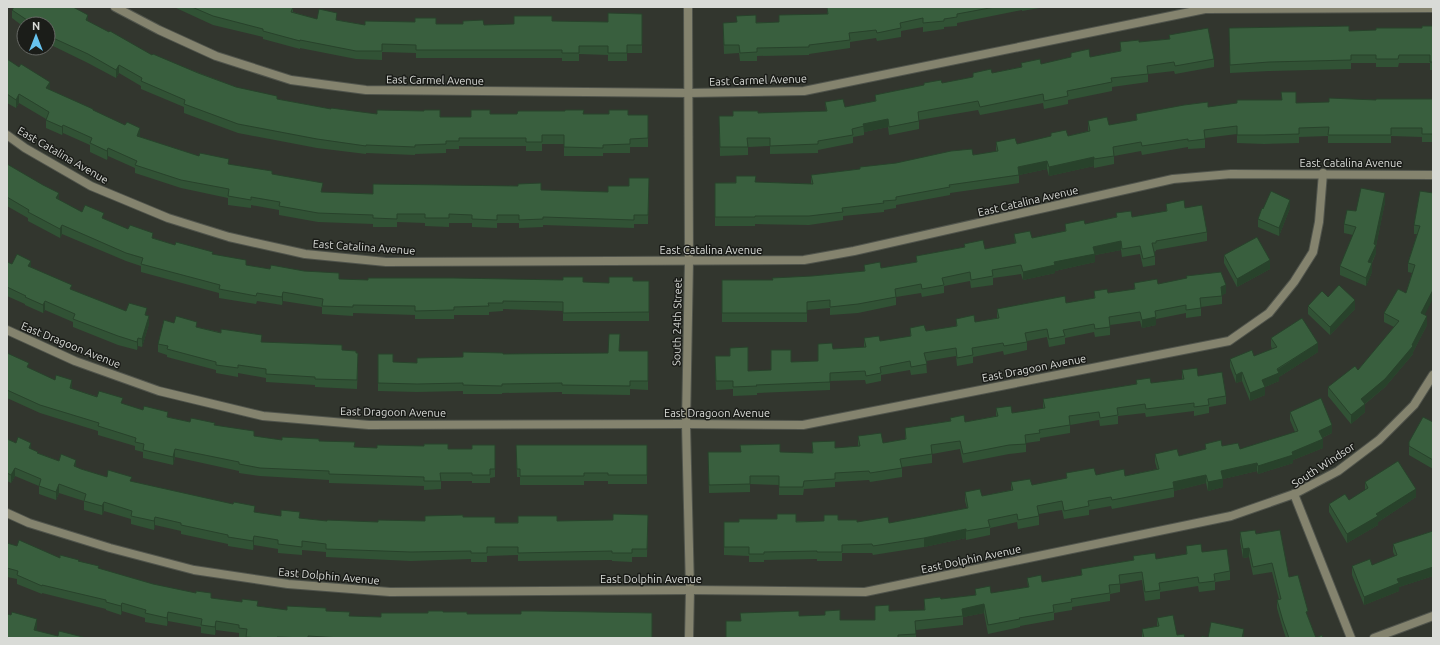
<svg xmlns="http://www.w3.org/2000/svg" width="1440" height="645" font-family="Ubuntu,sans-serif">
<rect width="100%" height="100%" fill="#32362e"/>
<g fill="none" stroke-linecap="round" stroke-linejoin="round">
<g stroke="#50544c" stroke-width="10">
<g id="minor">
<path d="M115,7L159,30L216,56L291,80L366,90L689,93L804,91L1205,9L1433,8"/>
<path d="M7,135L25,148L91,186L168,218L229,237L305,254L386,262L804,260L854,251L1173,179L1231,174L1433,175"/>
<path d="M7,330L75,361L159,391L263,416L369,425L686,424L803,425L1229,341L1269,313L1294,282L1313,252L1319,222L1323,173"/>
<path d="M1294,494L1351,638"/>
<path d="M7,513L29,523L110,548L194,570L288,584L390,592L690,590L865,592L1231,516L1294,494L1338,471L1379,440L1414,405L1433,375"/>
<path d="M1374,638L1433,616"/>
</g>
</g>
<g stroke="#50544c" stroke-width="10">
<path id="tertiary" d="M688,7L689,261L686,424L690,590L689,638"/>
</g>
<use href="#minor" stroke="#84836e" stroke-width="8"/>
<use href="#tertiary" stroke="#84836e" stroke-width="8"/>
</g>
<g fill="#315235">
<path d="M174,7H293V12L317,19L337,20L365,25L436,24L484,25L514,24L552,21L608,22L642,14V53H627V61H608V55L579,54V61H562V58H416V53L382,52V60L356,59L300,48V49L263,39V37L213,25Z"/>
<path d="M827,7H1045L1022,11V10L957,23V26L944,27V29L923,32V27L901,31V37L877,41L876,38L850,42V48L809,54V55L757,56V61H740L739,53L724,54L723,23L779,22L827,14Z"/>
<path d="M12,10L88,22L152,55L236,87L277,99L331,109L377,114L440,117H471L490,114L648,115V147H630V153H603V156H564V144H542V151H526V146H459V149H446V153L415,154V155L366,153V154L317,148L238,133L184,113V107L141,89V86L119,73L116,78L88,63L51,45L48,43V24H24V27L12,18Z"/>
<path d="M1433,26V70H1430V63H1399L1398,67H1376V63H1351V69L1269,71L1230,73L1229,28L1349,31L1376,30L1422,28Z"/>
<path d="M1169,35L1214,59V67L1175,74L1174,71L1148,74V82L1112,87V91L1068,100V104L1044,109L1043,103L980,115L978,110L919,120V129L889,135L888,127L864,132V135L853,137V143L818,150V153L770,154V146L748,147V155L720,156L719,116H733L758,113L826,111L825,102L845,107L875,101V95L924,85V83H942L973,77V73H992L1021,67V63L1041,64L1071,57V53L1090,57L1120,51V42H1139L1169,39Z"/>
<path d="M7,59L50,90L93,111L140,137L199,156L229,164L272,174L323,192L373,194L541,190L608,192L629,186L649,178L648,224H634V228L543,225V227L519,228V223H497V228L472,227V223H449V227L425,226V223L397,222V227H373V224L318,222L279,215V210L251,205V208L228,205V198L181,188L135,173V168L108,156L107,160L90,152V145L63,133L62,135L46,128V119L19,103L16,108L7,103Z"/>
<path d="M1433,99V142H1422V137L1391,136V143H1328V136L1299,137V143L1264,144L1237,143V134L1205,138V148L1188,149V147L1142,155L1141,151L1114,156V164L1094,168V166L1049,176L1047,169L1019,175V183L950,193V195L896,205V208L884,210V212L843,216V220L809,225L755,224V226H715V183L755,182L811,184V175L996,152V142L1017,144L1051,137V133L1068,136L1088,131V121L1109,125L1136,121V114L1208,107L1329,102L1376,100Z"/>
<path d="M7,164L59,200L82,212L104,219L128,229L153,238L175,245L213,254L246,265L270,269L339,279L368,280L609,283L649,281V321H563V311L503,309V311L489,312V315H454V319H415V315L353,313V316L322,314V307L283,301L282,305L257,301L256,304L219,298V293L141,272V266L126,261L62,234L60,238L28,221V218L7,206Z"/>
<path d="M1420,191L1424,315L1427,325L1413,352V354L1385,387L1365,404V412L1351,424L1328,396V387L1358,370L1394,327L1384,322V313L1406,293L1412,273L1408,272V263L1417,234H1414V225Z"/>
<path d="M1385,202L1376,246V253L1372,263V272L1366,286L1340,275V266L1353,235L1344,233V224L1356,211Z"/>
<path d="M1166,204L1185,208L1207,232V241L1156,250V251L1154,252L1155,256V265L1143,267L1140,254L1122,257L1121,250L1095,255V262L1055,271V273L1023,280L1021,274L993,278V285L971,288L970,281L944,286V293L922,297L921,293L896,297V305L858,313L830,315V308L807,310V322H722V280H773L864,271V265L881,268L916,262V256L964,247V244L985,249L1015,244L1014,234L1032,238L1065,231V224H1085L1116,217V213L1132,217L1166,211Z"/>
<path d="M1290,208L1279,236L1258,227V219Z"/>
<path d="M1224,255L1270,269L1237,287L1224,263Z"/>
<path d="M7,262L12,264L31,267L72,290L126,311L147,315L149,324L142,347L138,346L137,350L118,345L73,327V322L45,310L43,313L25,305V304L7,296Z"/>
<path d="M1134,283L1158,284L1226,293L1222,295V304L1201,307V316L1186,318V313L1156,319V325L1142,328L1140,321L1110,325V335L1095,337L1094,332L1065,338V344L1049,347L1047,337L1027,341V350L1004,355L1003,351L973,357V363L957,366L956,356L926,361L927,373L911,375L910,370L881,375V381L866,384L865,380L830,381V390L757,393V395L733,396V389L716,390L715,365L730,356V348L748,371L771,370L791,362L818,361V344L833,349L864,347V338L880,341L910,337V328L926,331L956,326V319L975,322L997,318V309L1066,303L1094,298V291L1108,293L1134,290Z"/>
<path d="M1328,297L1355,309L1330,335L1308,314V306Z"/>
<path d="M174,323L197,327L262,342L342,350L356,353L358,362L357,389L315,387V385L266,382V378L238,373V377L216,373V370L167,357V355L158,352V344Z"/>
<path d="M1271,338L1318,352L1279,377V381L1265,387V395L1250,401L1242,381L1236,383L1230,367V359L1254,356L1272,349L1271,346Z"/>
<path d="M619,351H648V390L630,389V395L562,394V392L502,393V394H463V391L417,392L378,391V354L393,362L417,363L463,357L503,354L608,353Z"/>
<path d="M7,353L29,368L72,389L168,417L190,422L215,425L254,436L282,440L319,441L355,447L377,448L448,449H472L495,445V477L490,478V483H472V481H441V489L424,490V486L329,483V480L260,476L239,473V471L175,457L173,465L143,458V452L135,450V446L98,435V431L40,413L7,398Z"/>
<path d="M1182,370L1198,376L1226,396V404L1209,407V413L1194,416V411L1146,417L1145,413L1118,416V424L1100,426L1099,420L1070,425V433L1040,438V441L1026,443V452L1009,454L963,463L960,449L932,454V463L902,467V477L870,482L869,480L835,482V487L804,489L803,495H779V485L750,484V492L709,493L708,452L812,453V442L835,448L858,446V436L883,443L905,439V428L950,421V418L965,422L996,416V408L1012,413L1043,408V399L1136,384V380L1151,383L1182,379Z"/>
<path d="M1290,412L1332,433L1322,438L1323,448L1293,460V463L1258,474L1257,471L1223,479V487L1208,491L1206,483L1174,491V497L1112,509L1111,506L1089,510V515L1064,519L1062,510L1039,514V525L1018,529L1017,522L990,528V535L966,540V538L924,547L873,555L872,553H842V561H817V559L764,560V562H749V556L724,555V522L824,521L838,520L857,522L889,523L916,518L967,508L965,501V492L982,496L1011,490V482L1032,485L1066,479V473L1096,475L1125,476L1157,469L1155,462V454L1179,456L1205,449V444L1240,449L1295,432L1290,420Z"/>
<path d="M1433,422V469L1409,455V442Z"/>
<path d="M7,439L31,449L38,453L81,469L107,477L132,482L255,512L281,516L327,521L378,522L425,521L463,517L495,523L613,520L648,515L647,557H632V562L612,561V560L518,561V555L487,556V562H471V559L411,561L326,557V552L302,550V555L278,553V549L254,545L253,550L228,546V544L181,534V531L155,525L154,530L131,524V519L104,511L102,515L84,510V501L59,493L56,500L39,494V486L15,476L11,483L7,481Z"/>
<path d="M516,445H647V484H608V481H584V485H520V477H517Z"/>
<path d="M1365,482L1416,497L1378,522V525L1347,543L1329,512V504L1349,500L1365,491Z"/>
<path d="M1433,531V576L1399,587V591L1364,605L1352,575V566L1372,565L1395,556L1393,552V544Z"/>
<path d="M1240,532L1256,534L1289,577L1308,617L1316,638H1323H1286L1283,629L1277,608V600L1279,599L1272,572L1253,575L1249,557L1243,558L1240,541Z"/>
<path d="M7,543L60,558L79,562L99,569L153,584L211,598L258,606L287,610L326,611L350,616L381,617L443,612L467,614L652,638H246L239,637V633L216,630L215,635L201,633V627L168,621L167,626L145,622V618L122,611L121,615L106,610V609L42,593V594L17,584V579L7,577Z"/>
<path d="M1186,546L1202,552L1230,571V580L1215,582V590L1199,592L1198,586L1160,592V599L1145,601L1142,580L1120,584V592L1110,594V601L1072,607V610L1054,613V620L1020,626V627L988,634L984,613L963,617V625L916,630V638H726L740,621L799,616L840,620H875V606L889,611L924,610V599H941L975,595V589L991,593L1028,587L1027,578L1042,582L1081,575V569L1133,560V556L1156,559L1186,554Z"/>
<path d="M1157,618L1177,635L1185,638H1142V629L1157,626Z"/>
</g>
<g fill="#28422b">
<path d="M88,15V23L86,20Z"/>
<path d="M119,65V73L116,78V70Z"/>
<path d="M50,82V90L46,88Z"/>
<path d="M19,94V103L16,108V100Z"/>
<path d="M888,119V127L864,132L863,124Z"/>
<path d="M63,125V133L62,135V127Z"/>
<path d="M140,128V136L137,144V136Z"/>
<path d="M108,148V156L107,160V151Z"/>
<path d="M1094,157V166L1049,176V167Z"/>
<path d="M1047,161V169L1019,175L1018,167Z"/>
<path d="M59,193V201L56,198Z"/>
<path d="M1385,193V202L1376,246V253L1368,270V262L1374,244Z"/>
<path d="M1290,200V208L1279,236V228Z"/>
<path d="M62,225V234L60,238V229Z"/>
<path d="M1121,241V250L1095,255V262L1055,271V273L1023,280V272L1054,262L1093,247Z"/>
<path d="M1270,260V269L1237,287V279Z"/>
<path d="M31,261V269L28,266Z"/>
<path d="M1372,263V272L1366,286V278Z"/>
<path d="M1226,285V293L1221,296V287Z"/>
<path d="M1433,290V299L1421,322V313Z"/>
<path d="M283,292V301L282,305V297Z"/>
<path d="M1355,300V309L1330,335V327Z"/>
<path d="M45,301V310L43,313V305Z"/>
<path d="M149,316V324L142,347V339Z"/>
<path d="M1427,316V325L1413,352V354L1385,387L1361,407V399L1412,345Z"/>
<path d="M1156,317V325L1142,328V320Z"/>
<path d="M138,338V346L137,350V342Z"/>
<path d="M1318,343V352L1279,377V381L1265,387V395L1250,401V393L1262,380Z"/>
<path d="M1242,372V381L1236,383V375Z"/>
<path d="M72,380V389L70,397V388Z"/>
<path d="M1365,404V412L1351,424V415Z"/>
<path d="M1332,425V433L1319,439V431Z"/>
<path d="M1323,439V448L1293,460V463L1258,474V466Z"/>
<path d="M31,443V451L29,448Z"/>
<path d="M175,449V457L173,465V457Z"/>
<path d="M76,460V468L74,466Z"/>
<path d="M1257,463V471L1223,479V487L1208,491V482L1221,471Z"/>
<path d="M15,468V476L11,483V475Z"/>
<path d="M1206,475V483L1174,491L1173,482Z"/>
<path d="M59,484V493L56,500V492Z"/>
<path d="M1416,489V497L1378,522V525L1347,543V534L1376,514Z"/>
<path d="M104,502V511L102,515V506Z"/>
<path d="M155,517V525L154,530V521Z"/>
<path d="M966,529V538L924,547V538Z"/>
<path d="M254,536V545L253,550V541Z"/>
<path d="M1249,548V557L1243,558V549Z"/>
<path d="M1433,567V576L1399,587V591L1364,605V597L1397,579Z"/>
<path d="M122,603V611L121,615V606Z"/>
<path d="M984,604V613L963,617L962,609Z"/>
<path d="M168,612V621L167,626V618Z"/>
<path d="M37,619V628L34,638V630Z"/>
<path d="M216,621V630L215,635V627Z"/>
<path d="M1244,629V638H1242Z"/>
</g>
<g fill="#395f3e" stroke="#28422b">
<path d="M14,7H73L88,15L86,20L109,32L110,31L152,55L153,54L198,73L236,87L277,96V99L331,109V108L377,114V110L424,111V110H440V117H471V110H490V114H517L518,111H565V110H584L583,114H609V110H628V115H648V138L630,139V144L603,145V148L564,147V135H542V142H526V138H459V141H446V144L415,145V147L366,145V146L317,139L238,124L184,104L185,100L141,81L142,78L119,65L116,70L88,54L51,37L48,34V24H33L12,10Z"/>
<path d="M192,7H293L291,12L317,19L319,9L337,13L336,20L365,25V21L415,22V18H436V24H463V21L483,20L484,25L514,24V16H552V21L608,22V13L642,14V45H627V53H608V46H579V53H562V50H416V45L382,44V51H356L300,40V41L263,31V29L213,16Z"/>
<path d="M827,7H995L957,14V17L944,19V21L923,23V18L900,23L901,28L877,33L876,30L849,33L850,40L809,45V47L757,48V52L740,53L739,45H724L723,23L737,22L736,16L756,15V23L779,22V15L828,14Z"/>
<path d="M1349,26V31L1376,30V28H1422V26H1433V62H1430V55H1399L1398,59H1376V55H1351V60L1269,62L1230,65L1229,28Z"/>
<path d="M1208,28L1214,59L1175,66L1174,62L1147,66L1148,74L1111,78L1112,82L1067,91L1068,96L1044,101L1043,94L980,107L978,101L918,112L919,121L889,127L888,119L863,124L864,126L852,129L853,135L818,141V144L770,146V138H747L748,147H720L719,116H733V111H758V113L827,111L825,102L843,99L845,107L876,101L875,95L924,85V83L941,80L942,83L973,77V73L991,69L992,73L1022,67L1021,63L1040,59L1041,64L1071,57V53L1089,49L1090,57L1121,51L1120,42L1139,40V42L1170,39L1169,35Z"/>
<path d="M7,59L19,67L21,64L50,82L46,88L93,109V110L125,125L127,122L140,128L137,136L199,156L200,153L229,159L228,164L272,171V174L323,183L321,192L373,194V184L518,186V184L541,183V190L608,192V186H629V178H649L648,215H634V220L543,217V219L519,220V215H497V220L472,219V215L449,214V218H425V214H397V219L373,218V215L318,213L279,206L280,202L251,197V200L228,196L229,189L181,180L135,165L137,161L108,148L107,151L90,143L92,138L63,125L62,127L46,120L49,112L19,94L16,100L7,94Z"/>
<path d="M1281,92H1296V103L1329,102V98L1376,100V99H1433V134H1422V128H1391V135H1328L1329,127L1299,128V134L1264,135H1237V126L1204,130L1205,139L1188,141V139L1142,146L1141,142L1113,147L1114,156L1094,159V157L1049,167L1047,161L1018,167L1019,175L949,185L950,187L896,197V200L883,201L884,203L842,208L843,212L809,216H755V217H715V183H736V176H756L755,182L813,184L811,175L860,169V167L896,163L951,151L972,149L973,155L998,151L996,142L1015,138L1017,144L1051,136V133L1066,130L1068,136L1090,131L1088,121L1107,117L1109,125L1137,120L1136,114L1184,105L1208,102V107L1237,103V100H1282Z"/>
<path d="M7,164L43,185L59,193L56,198L82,212L85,205L104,213L102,218L128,229L130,225L153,233L152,238L175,245L176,242L213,252L212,254L246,260V265L270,269L271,265L304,271L339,273V279L368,280V278H454L563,280V277H583V282L609,283V277H633V281H649V312L563,313V302L503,301V303H488L489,306L454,307V310L415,311V306L353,305V307L322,306L323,299L283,292L282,297L257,293L256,296L219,289L220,285L141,264L143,258L126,253L62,225L60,229L28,212L29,210L7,197Z"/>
<path d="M1361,188L1385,193L1374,244L1376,245L1368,262L1372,263L1366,278L1340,266L1356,227L1344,224L1347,210L1356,211Z"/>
<path d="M1271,191L1290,200L1279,228L1258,219L1262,208L1263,209Z"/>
<path d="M1420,191L1433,193V290L1421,313L1427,316L1412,345L1413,346L1385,379L1361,399L1365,404L1351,415L1328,387L1355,366L1358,370L1399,321L1384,313L1398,289L1406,293L1415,265L1408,263L1420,226L1414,225Z"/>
<path d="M1184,200L1185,208L1202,205L1207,232L1156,241V243H1152L1155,256L1143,259L1140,246L1122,249L1121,241L1093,247L1095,254L1054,262L1055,265L1023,272L1021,265L992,270L993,276L971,280L970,272L942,278L944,285L922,289L921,284L895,289L896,297L858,304L830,307V300L807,302V313H722V280H773L772,278L812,276L865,271L864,265L880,262L881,268L917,262L916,256L965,247L964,244L983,240L985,249L1016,243L1014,234L1030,231L1032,238L1066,231L1065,224L1084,220L1085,224L1117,217L1116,213L1131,211L1132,217L1167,211L1166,204Z"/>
<path d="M1257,237L1270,260L1237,279L1224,255Z"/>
<path d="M17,254L31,261L28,266L72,285L70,289L126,311L129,303L147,308L145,315L149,316L142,339L138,338L137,342L118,336L73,319L75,314L45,301L43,305L25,297L26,296L7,287V262L12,264Z"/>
<path d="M1221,272L1226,285L1221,287L1222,296L1200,298L1201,308L1186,310V305L1155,311L1156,317L1142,320L1140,312L1109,317L1110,327L1095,329L1094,324L1063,330L1065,336L1049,339L1047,329L1025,333L1027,342L1004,346L1003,343L972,348L973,355L957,358L956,348L924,353L927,364L911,367L910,361L880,367L881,373L866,376L865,371L830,373V382L756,385L757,386L733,387V381H716L715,356H730V348L748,347V371L771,370V350H791V362L818,361V344L832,343L833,349L866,347L864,338L879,336L880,341L911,336L910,328L924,325L926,331L957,326L956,319L974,315L975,322L999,318L997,309L1065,296L1066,303L1095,298L1094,291L1107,289L1108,293L1135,289L1134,283L1157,279L1158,284L1187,278L1186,276Z"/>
<path d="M1339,285L1355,300L1330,327L1308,306L1322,291L1328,297Z"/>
<path d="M176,316L197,322L196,327L221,333V329L262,335L261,342L342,345V350L356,351V353H358L357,380L315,379V377L266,374V369L238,365V368L216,365V362L167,349L168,346L158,344L164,320L174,323Z"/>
<path d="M1302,318L1318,343L1277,369L1279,373L1262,380L1265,387L1250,393L1242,372L1236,375L1230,359L1252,350L1254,356L1277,347L1271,338Z"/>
<path d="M609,334H620L619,351H648V381H630V386L562,385V383L502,384V386L463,385V383L417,384L378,383V354H393V362L417,363V358L463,357V352L503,353V354L608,353Z"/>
<path d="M7,353L29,363L27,367L55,380L56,375L72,380L70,388L97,397L99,391L123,398L121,403L143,410L144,406L168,412L167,417L190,422L191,418L215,423L214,425L254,431V436L282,440V437L319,439V441L355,442L354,447L377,448V445L424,446V444H448V449H472V445H495V469H490V475H472V473H440L441,481H424V477L329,474V471L260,468L239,464V462L175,449L173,457L143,450L144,444L135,442L136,438L98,426L99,423L40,405L7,390Z"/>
<path d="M1197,368L1198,376L1222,372L1226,396L1208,399L1209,405L1194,407V403L1146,409L1145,404L1117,408L1118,415L1100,418L1099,412L1069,416L1070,425L1039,430L1040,433L1025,435L1026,444L1009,445L963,454L960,441L931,445L932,454L900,459L902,468L870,473L869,471L835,473V479L804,481L803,487H779V476H750V484L709,485L708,452H741L740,445L780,444V452L813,453L812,442L835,441V448L860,446L858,436L881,433L883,443L906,439L905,428L951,421L950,418L964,415L965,422L998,416L996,408L1011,406L1012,413L1045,408L1043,399L1137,384L1136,380L1150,378L1151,383L1184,379L1182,370Z"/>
<path d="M1321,398L1332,425L1319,431L1323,439L1292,452L1293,455L1258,466L1257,463L1221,471L1223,479L1208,482L1206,475L1173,482L1174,488L1112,500L1111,497L1088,501L1089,506L1064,511L1062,501L1037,506L1039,516L1018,520L1017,514L988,520L990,527L966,531V529L924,538L873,546L872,544L842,545V552H817V551L764,552V554H749V547H724V522H739V519H777V514H796V522L824,521V515H838V520H857V522L888,517L889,523L916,518L968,508L965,492L980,489L982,496L1013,490L1011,482L1030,479L1032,485L1067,478L1066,473L1094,468L1096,475L1124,469L1125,476L1159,469L1155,454L1177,449L1179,456L1206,449L1205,444L1221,440L1222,446L1238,443L1240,449L1298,431L1290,412Z"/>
<path d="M1423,417L1433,422V460L1409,446V442Z"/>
<path d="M18,437L31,443L29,448L38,452L37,453L59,461L61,454L76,460L74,466L81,469L107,477L108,470L132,477L130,481L233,504L234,502L255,506L254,512L281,516V510L300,512L299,518L327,521V520L378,522V520L425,521V516L463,515V517H495V523H518V516H557V521L613,520V514L648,515L647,549H632V553H612V551L518,553V547H487V553H471V551L411,552L326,549V544L302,541V547L278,544V540L254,536L253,541L228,537V535L181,525V523L155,517L154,521L131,516L132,511L104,502L102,506L84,501L86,494L59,484L56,492L39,486L41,479L15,468L11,475L7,473V439L16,443Z"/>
<path d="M516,445H647V475H608V473H584V476H520V469H517Z"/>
<path d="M1398,461L1416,489L1376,514L1378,516L1347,534L1329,504L1345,494L1349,500L1368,488L1365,482Z"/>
<path d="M1255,530L1256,534L1280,530L1289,577L1298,575L1308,611L1306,612L1316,638L1322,635L1323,638H1289L1283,621L1277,600L1281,599L1272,563L1253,567L1249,548L1243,549L1240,532Z"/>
<path d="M1433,531V567L1397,579L1399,583L1364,597L1352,566L1370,559L1372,565L1397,555L1393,544Z"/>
<path d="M19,540L60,558V555L79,560L78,561L99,566L98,568L153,584L196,593V591L211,593V598L242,602V599L258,601L257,606L287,610V606L326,608V611L350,612L349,616L381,617V613H428V611H443V612H467V614H521V611H539L652,613V638H342L308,636V638L277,637V638H258L246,637L247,629L239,628V625L216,621L215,627L201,625L202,619L168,612L167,618L145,613L146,610L122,603L121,606L106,602V600L42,585V586L17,575L18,571L7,568V543L17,546Z"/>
<path d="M1201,544L1202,552L1227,549L1230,571L1214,574L1215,581L1199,583L1198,577L1159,583L1160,590L1145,592L1142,572L1119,575L1120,584L1109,585L1110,593L1071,599L1072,602L1053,605L1054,612L1019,618L1020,619L988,625L984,604L962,609L963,616L915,621L916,634L898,635V638H726V621H741L740,613L799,611V616L825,615V611L840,610V620H875V606L889,605V611L925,610L924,599L940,597L941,599L976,595L975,589L990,586L991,593L1029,587L1027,578L1041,575L1042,582L1082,575L1081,569L1134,560L1133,556L1155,553L1156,559L1187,554L1186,546Z"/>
<path d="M12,612L37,619L34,630L58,636L59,631L83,637L82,638H7V614L11,615Z"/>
<path d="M1173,615L1177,635L1184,634L1185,638H1144L1142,629L1159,626L1157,618Z"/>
<path d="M1211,622L1244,629L1242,638H1202V636L1208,638Z"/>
</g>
<g text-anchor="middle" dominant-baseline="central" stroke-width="3" stroke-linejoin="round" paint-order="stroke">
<g font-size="11" fill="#d9dbd7" stroke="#1b1d19">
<text transform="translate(435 80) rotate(1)">East Carmel Avenue</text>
<text transform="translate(758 80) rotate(-2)">East Carmel Avenue</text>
<text transform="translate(63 155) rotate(30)">East Catalina Avenue</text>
<text x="1351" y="163">East Catalina Avenue</text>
<text transform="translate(1028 201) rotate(-13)">East Catalina Avenue</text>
<text transform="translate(364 247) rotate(4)">East Catalina Avenue</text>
<text x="711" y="250">East Catalina Avenue</text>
<text transform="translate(677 322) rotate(-89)">South 24th Street</text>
<text transform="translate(71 345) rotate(22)">East Dragoon Avenue</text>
<text transform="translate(1034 368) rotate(-11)">East Dragoon Avenue</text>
<text transform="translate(393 412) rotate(1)">East Dragoon Avenue</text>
<text x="717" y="413">East Dragoon Avenue</text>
<text transform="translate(1323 465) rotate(-33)">South Windsor</text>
<text transform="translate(971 559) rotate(-12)">East Dolphin Avenue</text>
<text transform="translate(329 576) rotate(5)">East Dolphin Avenue</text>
<text x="651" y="579">East Dolphin Avenue</text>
</g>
</g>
<rect width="1440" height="645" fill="none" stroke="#d9dbd7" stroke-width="16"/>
<g transform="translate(36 36)"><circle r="19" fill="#1b1d19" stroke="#676965"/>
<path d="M0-3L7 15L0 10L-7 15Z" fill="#67c4f0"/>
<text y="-6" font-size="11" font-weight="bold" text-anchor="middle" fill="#d9dbd7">N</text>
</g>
</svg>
